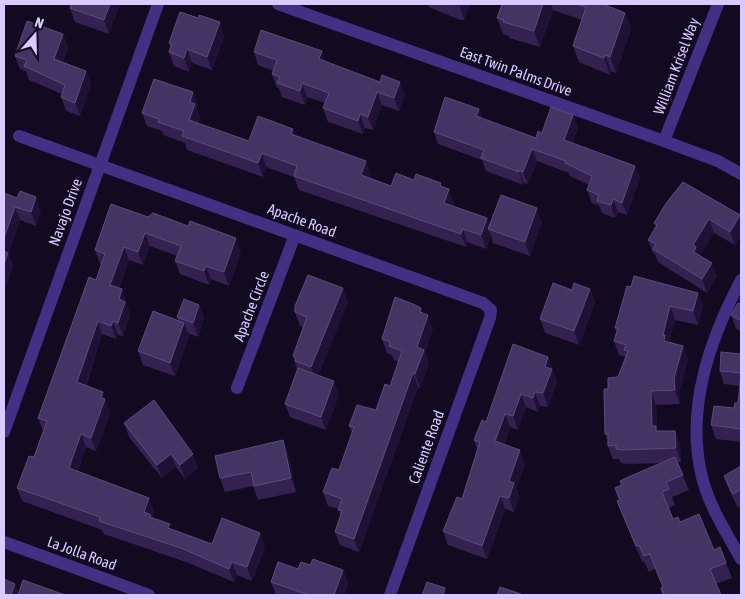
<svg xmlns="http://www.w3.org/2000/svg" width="745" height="599" font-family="'Asap Condensed',sans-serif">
<rect width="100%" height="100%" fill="#120a20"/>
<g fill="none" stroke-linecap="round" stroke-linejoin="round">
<g stroke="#423084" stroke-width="12">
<path d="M278,4L664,141L718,161L741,174"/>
<path d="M19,136L483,303L491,310L490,318L390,595"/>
<path d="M664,141L718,4"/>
<path d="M741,280C710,339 685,409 702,477C709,506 726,532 741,559"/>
<path d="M237,388L295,235"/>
<path d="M4,432L158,4"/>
<path d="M4,542L149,595"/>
</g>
</g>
<g fill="#332250">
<path d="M65,4H120L109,34L75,22L70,8L71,6Z"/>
<path d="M427,4H470L464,20H460L429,7Z"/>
<path d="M502,4H603L625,13L631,29L616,73L611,71L610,75L579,62L573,46L582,20L553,10L540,47L509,38V36L503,34L497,18Z"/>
<path d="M63,34L68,48L63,62L86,71L91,84L80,116L66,111L61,97L62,94L29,80L26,71L20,69L15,56Z"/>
<path d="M224,36L212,70L192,63L189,72L174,66L169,52L170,48L169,43Z"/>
<path d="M254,52L325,62L405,95L399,111L382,105L373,130L365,128L363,134L328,122L323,108L325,103L307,97L305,105L282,97L279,88H277L272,74L274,71L258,65Z"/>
<path d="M193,92L198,105L197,109L200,117L198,123L249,141L295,135L371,174L369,178L391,186L414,180L443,187L454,203L453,206L487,218L490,226L542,222L530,256L493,243L491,235L486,249L467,242L466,247L299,190L294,177L266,167L263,177L187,150L185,143L163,135L162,131L147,126L142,113Z"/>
<path d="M479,109L482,119L536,138L542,133L573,115L578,128L572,143L635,166L640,178L627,215L618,212L615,218L602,213L599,205L592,203L587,190L589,185L570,176L569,173L537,161L528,184L524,183L523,185L486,171L482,160L438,144L434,132Z"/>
<path d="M4,193L41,210L36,226L20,220L8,254L13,266L4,291Z"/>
<path d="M111,204L241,252L229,286L211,279L209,285L180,274L175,261L177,256L150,246L143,265L129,260L119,288L127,303V305L130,315L123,336L118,335L116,339L102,334L86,386L108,406V407L110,413L96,451L86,447L78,471L154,511L152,517V518L171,529L212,544L265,547L252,581L237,575L234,582L186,562L104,534L102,530L22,501L17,488L34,457L43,431L38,418L96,280L101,264H100L95,250Z"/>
<path d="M740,215L741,218V235L735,245L714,233L700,255L717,276L707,293L658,262L655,254L653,253L648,240L656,227L654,223Z"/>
<path d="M631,287L698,293L703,306L698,325L675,320L669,342L683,346L688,359L679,392L680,404L656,405L657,429V431H675L680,444L681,462H677L689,490L672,497L675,505L669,508L673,519L680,522L714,550L720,547L732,578L716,584L663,587L655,569L649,572L644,561L642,562L623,516L617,501L619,500L615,488L662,463L628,464L621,463L619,459H613L608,446V442L605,434L608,389L618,377L626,357L619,355L614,341L617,333L615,328Z"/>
<path d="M590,289L595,302L579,345L545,333L540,319L572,290Z"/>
<path d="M348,302L318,375L339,395L326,430L290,417L285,404L297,369L293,356L303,327L300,326L295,312Z"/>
<path d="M741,304V331L736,329L731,315Z"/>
<path d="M199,305L204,318L198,337L188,333L189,336L175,376L143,365L138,351L178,321L177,317Z"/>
<path d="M423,313L433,328L425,352L429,364L420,388L418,387L359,552L340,545L335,532L340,515L339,509L328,506L323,492L339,470L352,433L349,426L376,410L390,386L399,362L394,360L392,355L387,353L382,339Z"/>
<path d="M741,354V442L716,439L711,425L734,408L738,403L740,386L724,384L720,371Z"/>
<path d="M548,357L557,382L548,407L540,406L538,412L526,407L518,430L510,427L504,445L525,464L516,488L519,497L514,512L505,509L487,559L448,545L443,531L462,499L477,449L474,440L486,422Z"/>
<path d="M124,423L198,468L185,479L176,467L162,478L129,437Z"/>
<path d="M283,440L288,454L296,492L258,500L253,486L225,492L220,478Z"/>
<path d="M741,466V506L738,508L729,490L724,476Z"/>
<path d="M310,565L343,570L348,583L344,595H276L271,582L298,569Z"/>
</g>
<g fill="#1e1135">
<path d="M110,4H120L109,34L104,20Z"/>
<path d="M459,4H470L464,20Z"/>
<path d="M543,4H551L553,10L540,47L534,31Z"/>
<path d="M625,13L631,29L616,73L610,57Z"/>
<path d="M220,22L224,36L212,70L207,57Z"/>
<path d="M63,34L68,48L59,73L54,59Z"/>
<path d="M187,49L192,63L189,72L184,58Z"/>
<path d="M322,51L327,65L319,59Z"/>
<path d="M605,55L611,71L610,75L604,58Z"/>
<path d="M86,71L91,84L80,116L75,103Z"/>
<path d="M400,82L405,95L399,111L394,98Z"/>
<path d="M302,83L307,97L305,105L300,91Z"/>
<path d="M193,92L198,105L197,109L200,117L194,134L189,120L190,102Z"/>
<path d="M377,92L382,105L373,130L368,117Z"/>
<path d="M479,109L484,122L476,116Z"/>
<path d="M360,114L365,128L363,134L358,121Z"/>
<path d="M573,115L578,128L568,153L564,140Z"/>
<path d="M293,129L298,142L291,134Z"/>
<path d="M532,149L537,161L528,184L523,172Z"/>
<path d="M262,153L266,167L263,177L258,163Z"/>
<path d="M366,161L371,174L365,189L361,175Z"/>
<path d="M635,166L640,178L627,215L622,203Z"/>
<path d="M519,170L524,183L523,185L519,172Z"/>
<path d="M449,189L454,203L449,217L444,203Z"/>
<path d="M36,197L41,210L36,226L31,212Z"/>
<path d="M613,199L618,212L615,218L611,205Z"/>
<path d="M15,207L20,220L8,254L13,266L4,291V238Z"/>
<path d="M537,208L542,222L530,256L525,242Z"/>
<path d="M740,215L741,218V235L735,245L730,232Z"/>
<path d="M487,218L491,230L488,229L491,235L486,249L481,235Z"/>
<path d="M709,219L714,233L700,256L694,252L693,245Z"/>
<path d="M463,229L467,242L466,247L461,234Z"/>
<path d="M145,233L150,246L143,265L138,252Z"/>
<path d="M236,238L241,252L229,286L224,272Z"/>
<path d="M124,247L129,260L115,298L110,285Z"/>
<path d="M712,263L717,276L707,293L702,279Z"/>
<path d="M206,266L211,279L209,285L204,271Z"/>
<path d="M343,288L348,302L316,380L311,367Z"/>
<path d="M122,289L127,303V305L130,315L123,336L118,323L119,299Z"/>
<path d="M590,289L595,302L579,345L574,331Z"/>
<path d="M698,293L703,306L698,325L693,311Z"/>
<path d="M199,305L204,318L198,337L193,323Z"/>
<path d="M670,306L675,320L668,345L664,341L663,335Z"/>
<path d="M421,308L426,322L428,315L433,328L425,352L429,364L420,388L415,374L417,347L420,312Z"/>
<path d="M98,321L102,334L82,396L77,382Z"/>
<path d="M113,321L118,335L116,339L111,326Z"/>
<path d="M184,323L189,336L175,376L170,363Z"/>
<path d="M683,346L688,359L679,392L680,404L675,390L674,378Z"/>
<path d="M548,357L557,382L548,407L543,393L545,367Z"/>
<path d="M413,373L418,387L359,552L354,539Z"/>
<path d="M334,381L339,395L326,430L321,417Z"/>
<path d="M651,391L656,405L657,429L660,440L652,426Z"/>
<path d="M103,392L108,406V407L110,413L96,451L91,438Z"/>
<path d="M535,392L540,406L538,412L533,398Z"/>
<path d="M521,394L526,407L518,430L513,416Z"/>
<path d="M505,414L510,427L500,455L495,441Z"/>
<path d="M675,431L680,444L681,462L676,448Z"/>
<path d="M81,434L86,447L74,481L69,468Z"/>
<path d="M283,440L288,454L296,492L291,478Z"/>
<path d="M520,450L525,464L516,488L519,497L514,512L509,498V481Z"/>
<path d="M171,454L176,467L162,478L157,465Z"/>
<path d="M193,454L198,468L185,479L180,465Z"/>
<path d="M500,496L505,509L487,559L482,546Z"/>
<path d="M149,498L154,511L152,517L156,528L144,512Z"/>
<path d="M260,533L265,547L252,581L247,567Z"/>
<path d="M232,562L237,575L234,582L229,569Z"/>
<path d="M343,570L348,583L344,595H334Z"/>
<path d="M15,584L20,595H11Z"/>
<path d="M445,588L447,595H443Z"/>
</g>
<g fill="#443463" stroke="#5c4b7b">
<path d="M72,4H110L104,20L70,8Z"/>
<path d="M502,4H543L534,31L503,22L504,20L497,18Z"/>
<path d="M576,4H603L625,13L610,57L605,55L604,58L573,46L586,7Z"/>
<path d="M180,12L198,18L199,15L220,22L207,57L187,49L184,58L169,52L172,44L169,43Z"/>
<path d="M27,21L63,34L54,59L86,71L75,103L61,97L65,85L24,66L27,60L15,56Z"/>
<path d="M261,30L322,51L319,59L380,82L382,75L400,82L394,98L377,92L368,117L360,114L358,121L323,108L329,93L302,83L300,91L277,83L280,77L272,74L277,60L254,52Z"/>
<path d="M154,79L193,92L190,102L195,104L189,120L249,141L258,116L293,129L291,134L366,161L361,175L391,186L396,173L414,180L416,174L441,183L440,186L449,189L444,203L487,218L481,235L463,229L461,234L294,176L297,166L262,153L258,163L182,136L184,131L158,122L159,119L142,113Z"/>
<path d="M445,97L479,109L476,116L536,138L538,131L542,133L551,107L573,115L564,140L635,166L622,203L613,199L611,205L597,201L599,195L587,190L592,176L565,163L566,161L532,149L523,172L519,170V172L481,158L484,150L434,132Z"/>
<path d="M683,182L740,215L730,232L709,219L693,245L696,247L694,252L712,263L702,279L653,249L656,244L648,240L657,225L654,223L667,202Z"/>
<path d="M20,191L36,197L31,212L15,207L4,238V193L17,198Z"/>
<path d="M501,195L537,208L525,242L488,229Z"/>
<path d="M111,204L148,217L153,213L188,226L190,221L236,238L224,272L206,266L204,271L175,261L181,246L145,233L138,252L124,247L110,285L122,289L119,299L125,302L118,323L113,321L111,326L98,321L77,382L103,392L101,398L105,399L91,438L81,434L69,468L149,498L144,512L151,515L150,517L170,524L168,528L212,544L222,518L260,533L247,567L232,562L229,569L181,548L99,521L100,517L17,488L29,456L34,457L47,421L38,418L89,277L96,280L105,254L95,250Z"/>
<path d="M4,251L8,253L4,264Z"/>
<path d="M308,275L343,288L311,367L295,361L296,358L293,356L307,317L295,312V306Z"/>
<path d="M634,276L698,293L693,311L670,306L663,335H665L664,341L683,346L674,378L675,390L651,391L652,426H656V431H675L676,448L623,450L616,449V445L608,446V434H605L604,389H608V378L618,377L628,351L624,350L626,345L614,341L618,328H615L627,286L631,287Z"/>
<path d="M553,283L572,290L574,283L590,289L574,331L540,319Z"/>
<path d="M395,297L413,304L421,308L420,312L428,315L417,347L424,350L415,374L413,373L354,539L335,532L342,511L338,510L342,499L323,492L332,468L339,470L354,427L349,426L357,405L376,410L385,384L390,386L402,351L389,346L390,342L382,339Z"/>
<path d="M184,299L199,305L193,323L177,317Z"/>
<path d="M738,303L741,304V321L731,315Z"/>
<path d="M153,311L184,323L170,363L138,351Z"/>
<path d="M513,344L548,357L545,367L552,369L543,393L535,392L533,398L521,394L513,416L505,414L495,441L520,450L509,481L514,483L509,498L500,496L482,546L443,531L457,497L462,499L480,442L474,440L482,420L486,422Z"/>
<path d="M721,352L741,354V373L720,371Z"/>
<path d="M298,368L334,381L321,417L285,404Z"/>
<path d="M741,374V429L711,425L714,406L734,408L735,403H738Z"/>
<path d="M154,400L193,454L180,465L171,454L157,465L124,423Z"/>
<path d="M283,440L291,478L254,486L251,472L220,478L215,456Z"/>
<path d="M675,457L683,475L666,482L669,489L662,492L673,519L678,517L680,522L699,514L714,550L720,547L726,563L710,569L721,595H663L661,588L663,587L650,554L644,556L639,545L636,546L617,501L620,500L615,488L622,485L620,481L626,478Z"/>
<path d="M741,466V489L733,494L724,476Z"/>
<path d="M313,559L343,570L334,595H309L271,582L278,562L298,569L301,562L310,565Z"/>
<path d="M4,579L15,584L11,595H4Z"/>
<path d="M23,580L65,595H18Z"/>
<path d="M427,582L445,588L443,595H422Z"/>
<path d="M500,587L521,594V595H497Z"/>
</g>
<g text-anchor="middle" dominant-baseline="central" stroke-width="4.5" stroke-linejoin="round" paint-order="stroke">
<g font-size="15" fill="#d9caff" stroke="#120a20">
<text transform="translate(676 66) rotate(-69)">William Krisel Way</text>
<text transform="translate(516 71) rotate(20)">East Twin Palms Drive</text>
<text transform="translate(65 212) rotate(-70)">Navajo Drive</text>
<text transform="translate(302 220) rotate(20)">Apache Road</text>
<text transform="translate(251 306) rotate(-69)">Apache Circle</text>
<text transform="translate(426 447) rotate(-70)">Caliente Road</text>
<text transform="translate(82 553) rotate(20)">La Jolla Road</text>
</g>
</g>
<rect width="745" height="599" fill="none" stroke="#d9caff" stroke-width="10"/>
<g transform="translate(35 35) rotate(20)" stroke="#120a20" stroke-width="4" paint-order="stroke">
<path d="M0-4L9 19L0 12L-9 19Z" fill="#d9caff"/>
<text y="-8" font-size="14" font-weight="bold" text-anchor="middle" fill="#d9caff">N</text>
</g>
</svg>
